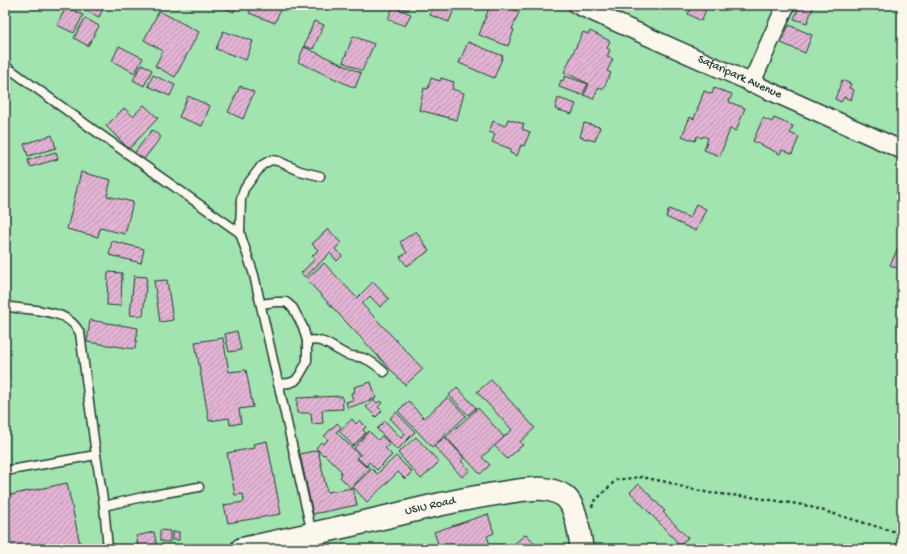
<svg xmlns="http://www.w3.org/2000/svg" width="907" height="554" font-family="'Gochi Hand',sans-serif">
<defs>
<pattern id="building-hatch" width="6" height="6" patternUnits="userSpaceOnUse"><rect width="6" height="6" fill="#e3b3d4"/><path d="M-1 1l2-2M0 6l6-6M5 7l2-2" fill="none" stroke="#b793ad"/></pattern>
</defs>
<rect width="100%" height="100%" fill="#fbf7ec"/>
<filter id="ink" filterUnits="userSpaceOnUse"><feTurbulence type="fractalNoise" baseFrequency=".025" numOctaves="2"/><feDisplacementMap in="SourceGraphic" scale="8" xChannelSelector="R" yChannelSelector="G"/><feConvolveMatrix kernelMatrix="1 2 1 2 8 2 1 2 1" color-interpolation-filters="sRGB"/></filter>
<g filter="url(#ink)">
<rect fill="#a1e4af" stroke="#609072" x="5" y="5" width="897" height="544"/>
<g fill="url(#building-hatch)" stroke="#1f3d34">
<path d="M80,5H102L104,6L99,17L79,8Z"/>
<path d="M215,5H237L234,12Z"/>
<path d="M252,5H282L275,23L249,13Z"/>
<path d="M394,5H410L408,10Z"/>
<path d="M433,5H444L454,9L449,22L430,15Z"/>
<path d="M490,5H501L519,12L512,29L514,30L508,46L479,35Z"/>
<path d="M692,5H708L701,21L688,14Z"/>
<path d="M800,5H814L807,23L794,19Z"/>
<path d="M66,7L83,15L74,33L57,25Z"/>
<path d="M393,7L411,14L405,26L388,19Z"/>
<path d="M159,11L199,32L175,77L155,66L163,51L144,40Z"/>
<path d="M85,18L99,26L88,46L74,38Z"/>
<path d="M314,21L324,25L313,49L304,46Z"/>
<path d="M789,25L812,35L805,53L781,43Z"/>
<path d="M223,31L253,41L246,60L216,49Z"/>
<path d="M590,31L610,41L607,48L610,50L607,57L613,59L607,71L611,73L603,89L599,87L593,99L584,95L589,84L564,72L583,32L588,34Z"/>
<path d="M353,36L374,44L362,71L343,62Z"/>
<path d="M468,42L503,56L494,78L459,63Z"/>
<path d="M119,46L143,58L135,73L112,61Z"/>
<path d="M304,47L361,73L355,88L298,62Z"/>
<path d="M142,64L152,70L144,86L133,80Z"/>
<path d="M153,75L175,85L170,96L148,86Z"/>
<path d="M565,76L588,84L582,95L559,87L561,80L563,81Z"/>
<path d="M431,78L440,81L441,78L454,82L452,89L464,93L457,120L419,110L424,88L428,89Z"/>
<path d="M842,80L851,84L849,88L854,90L851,100L844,97L841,102L835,99Z"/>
<path d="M240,86L254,92L243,119L228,112Z"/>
<path d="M714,88L732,94L729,102L745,108L736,131L730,129L720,156L704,150L708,138L703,136L702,138L697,136L695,141L682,136L690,117L694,119L704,91L712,94Z"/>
<path d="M188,96L210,106L202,126L179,117Z"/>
<path d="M558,98L576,104L572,114L555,109Z"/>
<path d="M144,105L158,118L129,149L106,126L124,108L133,116Z"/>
<path d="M763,118L772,122L774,118L793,126L790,133L799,137L792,154L782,150L780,154L753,141Z"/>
<path d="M508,119L524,124L522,129L530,132L524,146L521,145L517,156L510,153L511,149L492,142L495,134L489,132L493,121L505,126Z"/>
<path d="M584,123L600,127L595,141L580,137Z"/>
<path d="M152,130L161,137L141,163L132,156Z"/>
<path d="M52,135L56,148L28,156L24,144Z"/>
<path d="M56,152L58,159L30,167L28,160Z"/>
<path d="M81,172L111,180L107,196L133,202L125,234L100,228L98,237L67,229Z"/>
<path d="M696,204L706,209L696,231L666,217L669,209L690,218Z"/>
<path d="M328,229L341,243L335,249L342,256L337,261L330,253L305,277L301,273L315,259L312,256L318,250L312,244Z"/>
<path d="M416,231L429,251L407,266L400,257L407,253L400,242Z"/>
<path d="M112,241L144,249L141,263L109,255Z"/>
<path d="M898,248L902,249V270L890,265Z"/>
<path d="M324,263L357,298L373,282L389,299L380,307L370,296L362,304L423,369L405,385L306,279Z"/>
<path d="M108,272L122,273L121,306L107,305Z"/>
<path d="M134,276L147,277L143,316L130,315Z"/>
<path d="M167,280L173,320L160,322L154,281Z"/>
<path d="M90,320L138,328L135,349L87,342Z"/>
<path d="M237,331L241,350L229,352L225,334Z"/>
<path d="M223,338L229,372L246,370L253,407L239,409L241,423L230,425L229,418L209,421L195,342Z"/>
<path d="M491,380L535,428L520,442L523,445L507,459L494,445L512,430L477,392Z"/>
<path d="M371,382L376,398L348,408L346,402L353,400L351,393L355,392L354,387Z"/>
<path d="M457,387L476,408L468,415L449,395Z"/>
<path d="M342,396L343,409L322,410L323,423L312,424L311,413H297V398Z"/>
<path d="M448,397L466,416L432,447L398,411L408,401L424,418Z"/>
<path d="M374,400L377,403L380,401L382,403L378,407L382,411L376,417L366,407Z"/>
<path d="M478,408L504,437L482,457L490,465L480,474L446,437Z"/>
<path d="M396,412L415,432L397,450L377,429L385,421L401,438L405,434L390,418Z"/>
<path d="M352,419L356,424L360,420L366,427L363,430L366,433L353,446L339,431Z"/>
<path d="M337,423L341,427L336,432L359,455L356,458L366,467L367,465L370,468L351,488L340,477L342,475L340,473L342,472L324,454L323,455L316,448L321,442L323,444L328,440L324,436Z"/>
<path d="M369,431L378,440L382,436L390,444L385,448L392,455L377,470L369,462L366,466L358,458L361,455L354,448Z"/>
<path d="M416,437L439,462L421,479L398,453Z"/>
<path d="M445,437L464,458L461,461L470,470L462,477L434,446Z"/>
<path d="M267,441L281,514L228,523L224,505L244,502L243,494L235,495L227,453L254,448L253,444Z"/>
<path d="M318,450L327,492L353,488L357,505L313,514L300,454Z"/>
<path d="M396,456L412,472L405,479L398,472L367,502L353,487L372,469L377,474Z"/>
<path d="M67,483L81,549H5V496Z"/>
<path d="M639,484L665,511L663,512L688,538L680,545L630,492Z"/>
<path d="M488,514L494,533L487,536L491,548L487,549H440L434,532Z"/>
<path d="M160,530L170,531V542L160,541Z"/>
<path d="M154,532L157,547L149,549H139L136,536Z"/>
<rect x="172" y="532" width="7" height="8"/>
<path d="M526,534L537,546L534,549H508Z"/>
<path d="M408,543L413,549H401Z"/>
</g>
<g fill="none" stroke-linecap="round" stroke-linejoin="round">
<g stroke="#1f3d34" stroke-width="11">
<g id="lane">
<path d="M7,67L91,128L240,233"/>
<path d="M261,304L275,302H286L293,308L303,327L307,341V360L306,364L299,376L295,381L289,383L278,384"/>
<path d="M5,306C15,308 26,309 36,310C55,313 70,315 80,333L96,455L104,506L108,549"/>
<path d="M307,341C324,337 333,349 348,355C353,357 358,356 363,358C371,360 378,367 384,372"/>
<path d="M5,471L96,455"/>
<path d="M104,506L147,496L199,487"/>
<path d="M312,534L254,275L240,233L241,199L244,189L262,165L271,160L278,161L300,171L320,176"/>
</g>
</g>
<g stroke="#1f3d34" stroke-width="20">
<g id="street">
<path id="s1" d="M577,5L902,150"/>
<path d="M751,84L786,5"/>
</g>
</g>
<g stroke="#1f3d34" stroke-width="25">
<g id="secondary">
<path id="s2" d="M242,549C293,538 344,527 395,515C431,506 466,498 502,493C516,491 530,488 544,489C551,490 558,492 564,496C577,505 579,534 582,549"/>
</g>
</g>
<path stroke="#1f3d34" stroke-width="2.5" stroke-dasharray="3 3" stroke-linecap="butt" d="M592,507L594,502L616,480L641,477L667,482L686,488L710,493L751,497L804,505L902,534"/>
<use href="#lane" stroke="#fbf7ec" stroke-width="8"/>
<use href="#street" stroke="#fbf7ec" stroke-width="17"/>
<use href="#secondary" stroke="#fbf7ec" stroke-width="22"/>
</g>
</g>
<g text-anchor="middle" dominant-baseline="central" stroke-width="4" stroke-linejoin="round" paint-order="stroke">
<g font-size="12" fill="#1f3d34" stroke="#fbf7ec">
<text stroke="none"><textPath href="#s1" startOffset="178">Safaripark Avenue</textPath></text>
<text stroke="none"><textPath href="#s2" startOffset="193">USIU Road</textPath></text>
</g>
</g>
<rect width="907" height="554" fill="none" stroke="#fbf7ec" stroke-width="20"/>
<rect x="10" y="10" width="887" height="534" fill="none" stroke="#1f3d34" stroke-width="1.5" filter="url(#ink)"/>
</svg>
